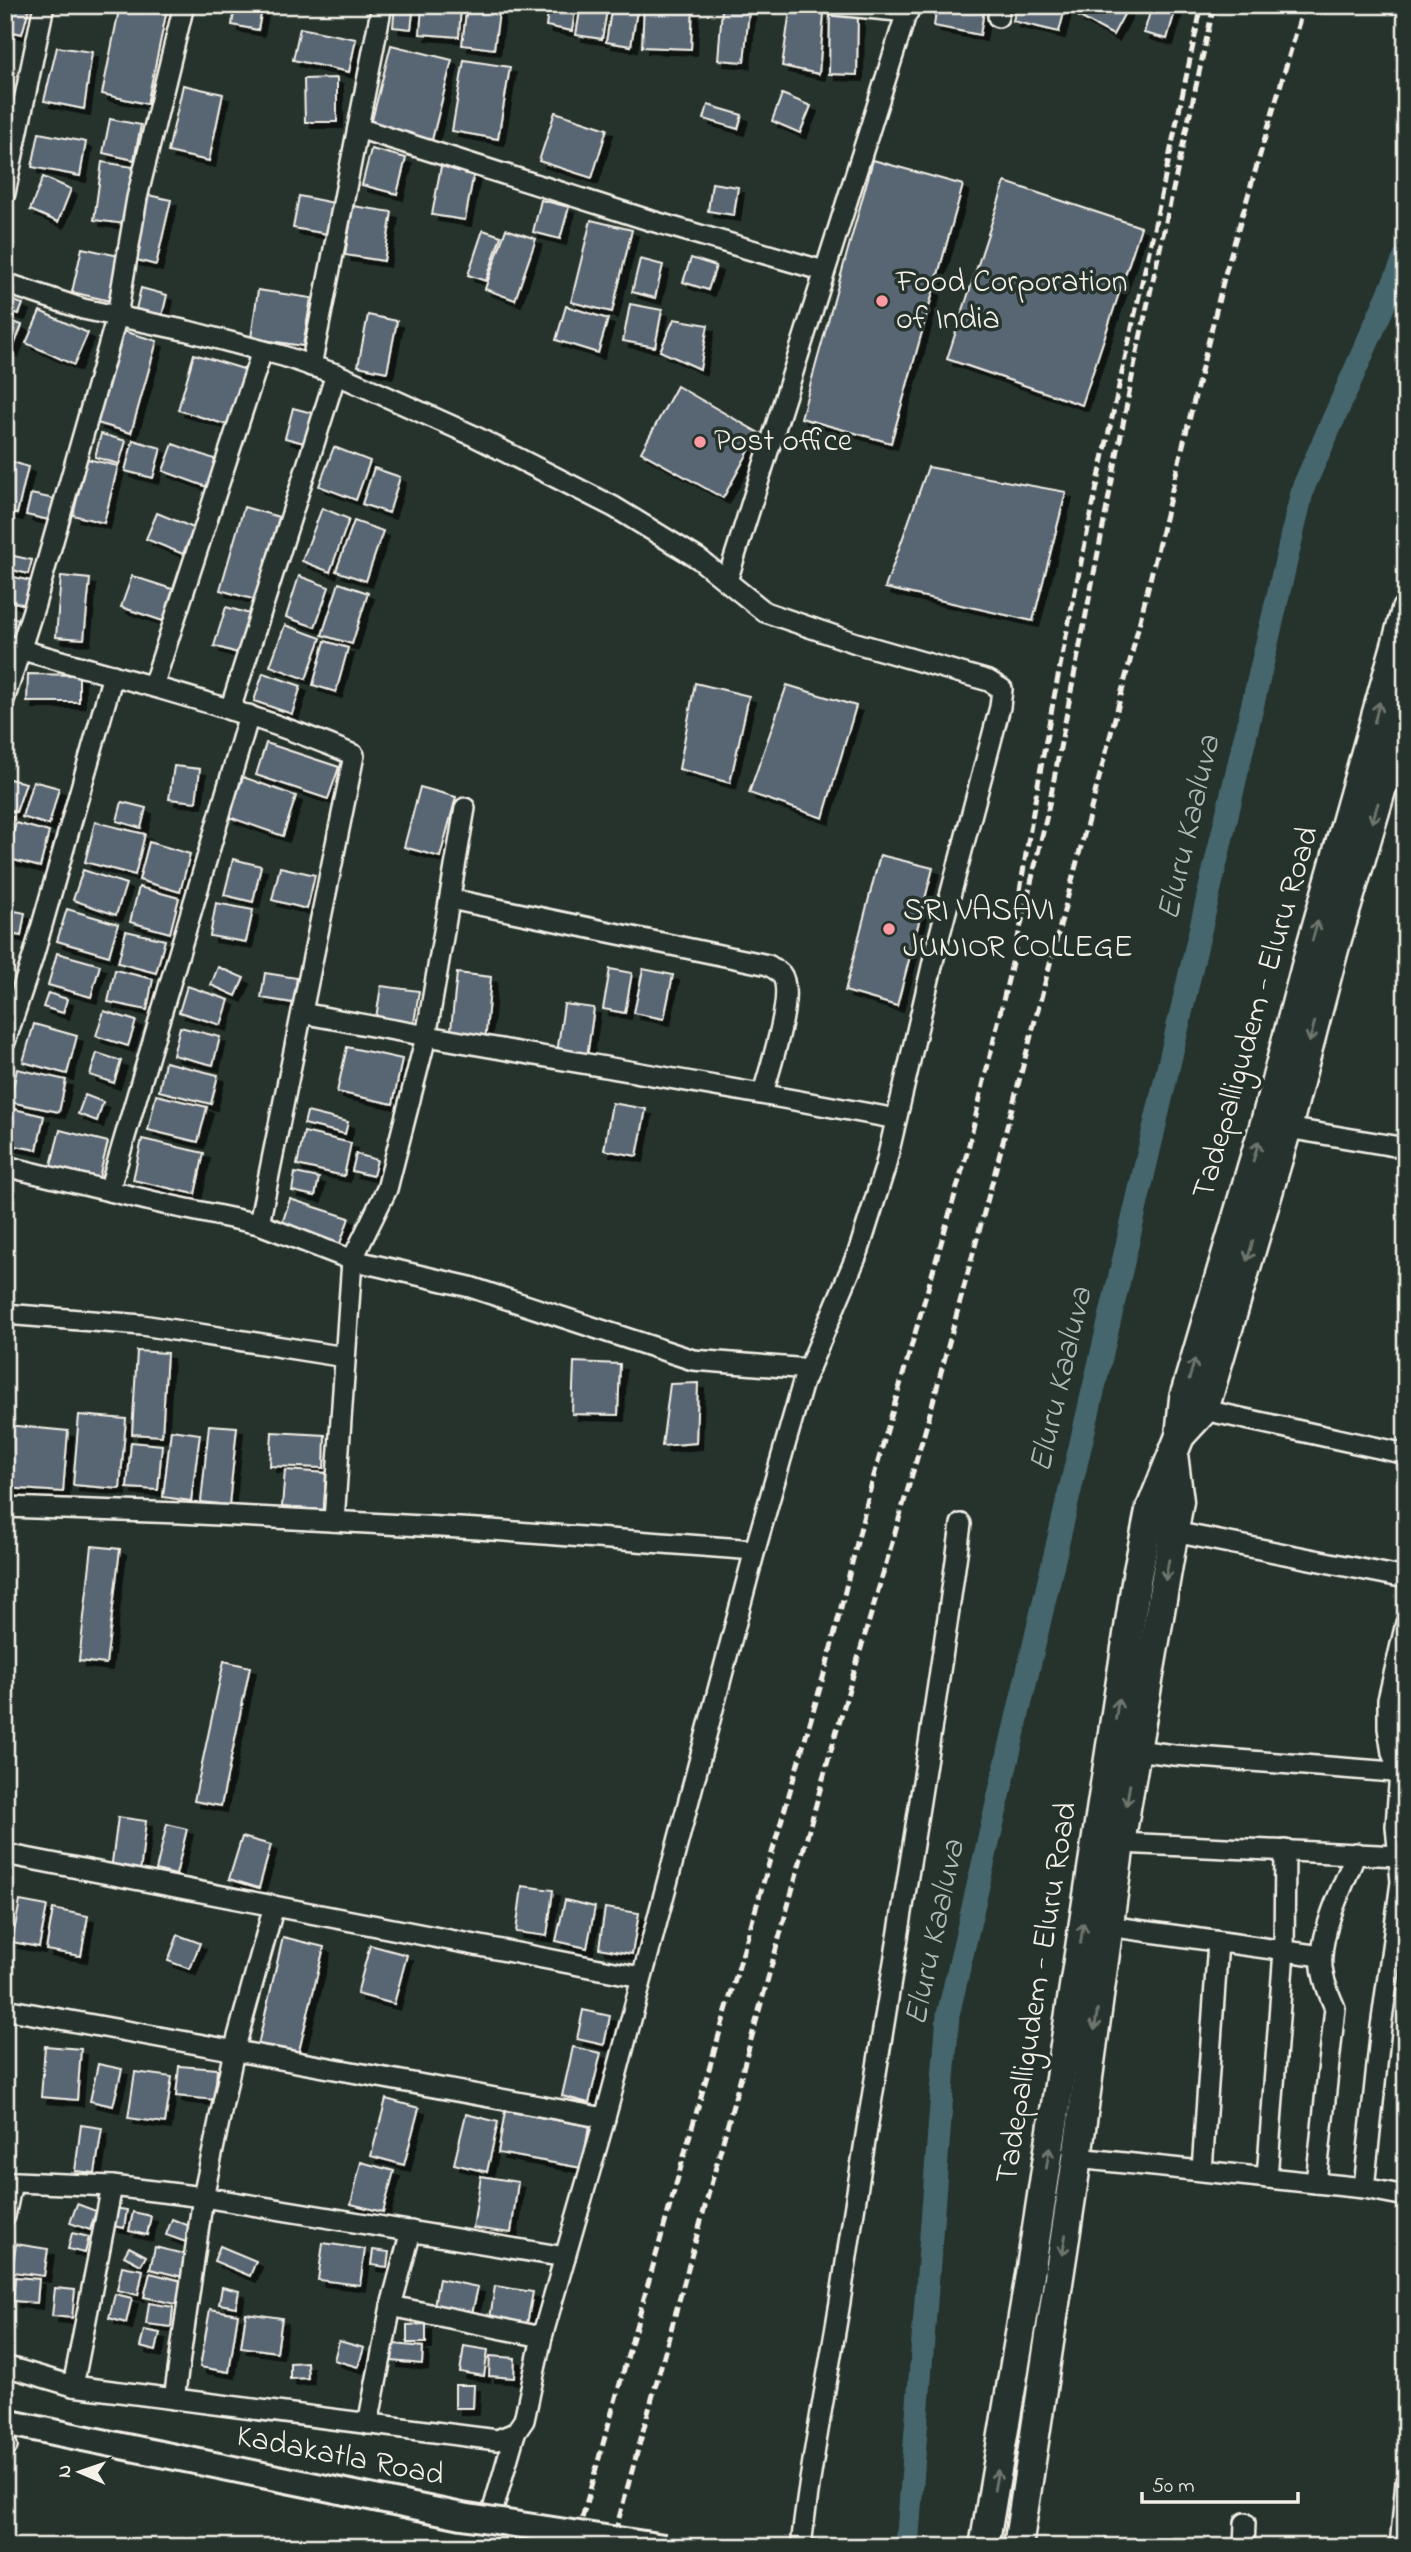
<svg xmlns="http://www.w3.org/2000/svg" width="1411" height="2552" font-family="'Indie Flower',sans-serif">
<defs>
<filter id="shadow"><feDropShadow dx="6" dy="6" stdDeviation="0" flood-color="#0009"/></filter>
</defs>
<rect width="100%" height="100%" fill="#26332d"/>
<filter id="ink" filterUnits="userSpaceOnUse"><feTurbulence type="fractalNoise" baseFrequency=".0143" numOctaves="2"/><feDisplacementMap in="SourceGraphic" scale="14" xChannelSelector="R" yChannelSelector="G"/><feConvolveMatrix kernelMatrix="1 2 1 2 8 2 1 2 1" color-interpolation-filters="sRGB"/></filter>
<g filter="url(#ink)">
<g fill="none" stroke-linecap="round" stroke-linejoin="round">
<path stroke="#45666c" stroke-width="23" d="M907,2547L948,2015L1303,488L1406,255"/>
</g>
<g fill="#586573" stroke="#f4f1e8" stroke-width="2" filter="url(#shadow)">
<path d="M5,5H30L22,34L5,30Z"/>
<path d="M120,5H168L147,104L102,94Z"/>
<path d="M235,5L262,9L258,30L232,25Z"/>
<path d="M395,5H414L411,29L393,27Z"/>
<path d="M422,5H461L459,37L420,34Z"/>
<path d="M467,5H500L494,49L462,45Z"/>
<path d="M549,5H576L572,31L546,26Z"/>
<path d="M581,5H608L602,39L576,35Z"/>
<path d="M612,5H638L631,46L606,42Z"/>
<path d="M644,5H693L691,49L642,47Z"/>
<path d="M937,5H985L980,35L934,26Z"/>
<path d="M1017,5H1066L1059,32L1013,21Z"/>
<path d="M1084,5H1129L1113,35L1078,16Z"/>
<path d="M1152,5L1176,8L1167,39L1144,33Z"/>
<path d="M722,9L749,11L744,62L718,60Z"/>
<path d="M790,10L824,14L819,74L782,66Z"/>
<path d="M830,10L858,11L857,75L829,74Z"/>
<path d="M300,28L356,39L349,72L293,60Z"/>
<path d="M391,45L452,60L431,144L370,128Z"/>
<path d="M57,47L92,52L84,109L44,101Z"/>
<path d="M464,60L510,67L498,139L452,131Z"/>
<path d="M337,78V122H305L304,79Z"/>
<path d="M183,85L223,94L209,161L168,152Z"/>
<path d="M782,94L811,106L800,133L772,121Z"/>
<path d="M708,105L742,115L738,129L704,119Z"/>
<path d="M555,112L607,129L592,178L539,161Z"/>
<path d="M110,119L141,125L134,160L103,153Z"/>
<path d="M39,133L86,142L80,176L32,167Z"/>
<path d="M371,149L406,158L397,194L362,185Z"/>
<path d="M873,160L963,185L891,443L801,418Z"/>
<path d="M102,162L133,167L125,224L94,220Z"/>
<path d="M441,166L474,172L465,220L432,215Z"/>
<path d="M43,177L71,189L58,222L30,210Z"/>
<path d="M1005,182L1141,227L1082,405L947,359Z"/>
<path d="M712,183L738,187L734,215L708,211Z"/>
<path d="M148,195L171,200L156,265L133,259Z"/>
<path d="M299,196L334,203L328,234L293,228Z"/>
<path d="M541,200L569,207L560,239L533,232Z"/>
<path d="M353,206L392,212L384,261L345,255Z"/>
<path d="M591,220L632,230L612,312L571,302Z"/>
<path d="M506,229L536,239L515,300L485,289Z"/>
<path d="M483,230L501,236L486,281L468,275Z"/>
<path d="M82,248L119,256L110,301L72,292Z"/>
<path d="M691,258L716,266L708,290L683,282Z"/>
<path d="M640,259L663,265L655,298L632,292Z"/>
<path d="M141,288L167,295L162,316L136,309Z"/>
<path d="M258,290L311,298L303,346L251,338Z"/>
<path d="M5,298L23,304L19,314L5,310Z"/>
<path d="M630,304L662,310L655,347L623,341Z"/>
<path d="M566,306L608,319L598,353L556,340Z"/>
<path d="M40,311L88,333L74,365L26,343Z"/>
<path d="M368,315L397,321L387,372L358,366Z"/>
<path d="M5,319L22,325L12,351L5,348Z"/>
<path d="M674,319L708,325L700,369L660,351Z"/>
<path d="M123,331L157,341L131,433L97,423Z"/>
<path d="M194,354L250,371L234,427L178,410Z"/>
<path d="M677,386L759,433L723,498L641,452Z"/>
<path d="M293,408L316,414L308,444L285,438Z"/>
<path d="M101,434L126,441L119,464L95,457Z"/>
<path d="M133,440L161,448L153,478L125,471Z"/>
<path d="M173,444L217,460L207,487L163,471Z"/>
<path d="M334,447L370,461L356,500L319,486Z"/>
<path d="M87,459L118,466L104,523L73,515Z"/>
<path d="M13,462L28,467L17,514L5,512V494Z"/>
<path d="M928,467L1066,492L1033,621L885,588Z"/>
<path d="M374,468L400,477L389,513L362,504Z"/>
<path d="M31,494L59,500L54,521L26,515Z"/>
<path d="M244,507L279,517L256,600L220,590Z"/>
<path d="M322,508L349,519L330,572L302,561Z"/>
<path d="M157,513L194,528L183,554L146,539Z"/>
<path d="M354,521L383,531L366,581L336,571Z"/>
<path d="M5,554L32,560L28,574L5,568Z"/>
<path d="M5,575L31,581L26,605L5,600Z"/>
<path d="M61,576L90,579L84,639L56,637Z"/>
<path d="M132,576L175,590L166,622L121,607Z"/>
<path d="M299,576L329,587L315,627L286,617Z"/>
<path d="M339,583L368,593L352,644L322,635Z"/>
<path d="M226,607L253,615L241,654L214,646Z"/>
<path d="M7,616L25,621L20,640L5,636Z"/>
<path d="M285,625L321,638L306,679L270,666Z"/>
<path d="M325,641L348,648L336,692L313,685Z"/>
<path d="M263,673L301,686L292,714L254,701Z"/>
<path d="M28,674L79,675V702H27Z"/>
<path d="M695,683L749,696L730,783L679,769Z"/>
<path d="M787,685L856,706L823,818L749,793Z"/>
<path d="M266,743L339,767L328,799L256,775Z"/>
<path d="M174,766L200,769L196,802L169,799Z"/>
<path d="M243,777L296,796L283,836L229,817Z"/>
<path d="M5,778L26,783L16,812L5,810Z"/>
<path d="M33,781L59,788L49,825L22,817Z"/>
<path d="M420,787L456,797L440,857L404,847Z"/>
<path d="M122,802L146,808L141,828L117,821Z"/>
<path d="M5,816L13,817L6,852H5Z"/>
<path d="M95,822L145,834L135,875L85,862Z"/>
<path d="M16,823L49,832L40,867L6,858Z"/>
<path d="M149,842L190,854L180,892L139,880Z"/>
<path d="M880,855L933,868L897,1006L845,991Z"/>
<path d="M233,859L261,866L253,902L224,895Z"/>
<path d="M280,867L315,875L307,909L272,900Z"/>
<path d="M83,870L126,884L116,915L73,900Z"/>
<path d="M139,887L179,898L170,933L130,922Z"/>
<path d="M216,903L253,910L246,942L210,936Z"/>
<path d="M5,909L25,913L21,936L5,933Z"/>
<path d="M67,909L118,924L109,956L57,941Z"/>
<path d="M126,931L165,940L156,973L118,963Z"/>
<path d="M57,953L100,965L91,997L48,985Z"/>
<path d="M218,967L244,978L236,996L211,985Z"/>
<path d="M610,969L632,973L625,1013L603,1009Z"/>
<path d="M643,969L673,975L664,1019L634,1013Z"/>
<path d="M115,970L153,979L147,1010L108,1002Z"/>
<path d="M265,973L297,978L293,1003L261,998Z"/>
<path d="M457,973L491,977L485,1043L450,1039Z"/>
<path d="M187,986L229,1000L221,1025L179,1012Z"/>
<path d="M381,986L419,991L414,1023L376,1018Z"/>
<path d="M48,993L67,999L63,1013L43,1007Z"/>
<path d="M564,1004L594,1008L587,1057L557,1053Z"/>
<path d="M104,1011L136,1021L128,1046L96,1036Z"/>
<path d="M34,1024L77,1036L67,1074L23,1062Z"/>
<path d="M180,1027L220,1037L213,1065L173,1055Z"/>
<path d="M347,1047L402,1059L393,1104L337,1092Z"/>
<path d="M97,1053L121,1061L114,1083L90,1075Z"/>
<path d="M165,1062L218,1075L211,1104L159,1091Z"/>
<path d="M17,1069L66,1080L59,1112L10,1102Z"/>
<path d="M85,1095L103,1102L97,1121L78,1114Z"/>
<path d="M156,1095L207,1107L198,1142L148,1130Z"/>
<path d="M612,1103L646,1109L637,1156L604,1150Z"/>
<path d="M5,1107L44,1116L37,1150L5,1144Z"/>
<path d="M307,1112L348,1122L345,1134L304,1124Z"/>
<path d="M60,1130L108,1142L97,1185L49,1173Z"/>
<path d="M304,1132L351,1143L344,1176L297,1165Z"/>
<path d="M142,1139L204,1153L195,1194L133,1180Z"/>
<path d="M356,1154L377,1160L373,1176L352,1171Z"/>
<path d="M295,1173L319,1178L315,1196L292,1191Z"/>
<path d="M290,1199L349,1218L338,1249L280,1230Z"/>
<path d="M137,1351L167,1353L162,1436L132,1434Z"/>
<path d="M574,1362L620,1364L618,1415L572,1414Z"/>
<path d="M698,1383L696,1443L662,1446L670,1384Z"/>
<path d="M79,1415L126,1419L120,1489L73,1485Z"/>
<path d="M6,1425L68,1431L63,1492L5,1488Z"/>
<path d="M209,1425L237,1427L229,1505L201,1502Z"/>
<path d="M171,1430L200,1434L191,1501L163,1497Z"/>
<path d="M272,1432L325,1435L324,1468L270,1466Z"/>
<path d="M131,1442L162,1445L158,1490L127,1488Z"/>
<path d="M285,1470L326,1473L324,1510L282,1507Z"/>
<path d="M92,1546L120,1549L106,1664L79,1661Z"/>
<path d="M224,1661L250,1667L221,1806L194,1801Z"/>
<path d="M118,1817L146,1821L140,1873L111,1870Z"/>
<path d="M167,1824L187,1829L176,1875L156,1870Z"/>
<path d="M242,1837L271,1845L259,1888L229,1879Z"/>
<path d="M522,1886L553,1890L547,1936L516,1932Z"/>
<path d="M565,1900L595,1907L587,1948L556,1941Z"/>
<path d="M20,1901L47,1906L39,1947L12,1942Z"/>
<path d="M605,1908L639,1913L632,1954L599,1948Z"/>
<path d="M53,1909L88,1916L81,1956L46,1950Z"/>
<path d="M178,1935L200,1943L190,1969L168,1961Z"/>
<path d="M283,1937L324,1947L298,2055L258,2045Z"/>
<path d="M370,1945L407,1955L394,2004L357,1994Z"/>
<path d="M583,2010L610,2016L604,2045L577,2039Z"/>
<path d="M45,2046L81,2049L77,2100L41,2097Z"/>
<path d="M573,2047L601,2053L589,2103L562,2096Z"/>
<path d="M98,2064L122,2069L113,2106L90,2101Z"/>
<path d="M179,2066L217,2069L215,2100L176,2096Z"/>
<path d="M135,2072L172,2077L165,2123L128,2118Z"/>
<path d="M386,2099L419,2108L404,2165L371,2156Z"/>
<path d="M505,2111L589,2126L582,2168L498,2153Z"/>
<path d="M466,2114L498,2122L487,2172L454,2164Z"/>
<path d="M81,2125L102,2128L95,2173L75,2171Z"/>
<path d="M361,2162L394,2171L383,2212L351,2204Z"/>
<path d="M481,2176L518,2182L511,2233L473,2228Z"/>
<path d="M77,2204L96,2211L90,2230L70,2223Z"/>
<path d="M114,2208L127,2210L124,2228L112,2226Z"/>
<path d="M133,2212L151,2216L147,2235L129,2231Z"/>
<path d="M172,2219L192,2227L186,2242L166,2235Z"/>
<path d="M72,2233L89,2237L85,2253L68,2249Z"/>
<path d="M323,2243L365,2249L360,2285L318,2280Z"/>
<path d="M16,2244L48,2249L44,2276L12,2272Z"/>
<path d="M220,2246L256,2261L250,2276L214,2261Z"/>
<path d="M129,2247L146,2256L141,2265L124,2256Z"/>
<path d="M155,2247L188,2255L183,2277L150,2269Z"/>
<path d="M373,2250L389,2252L387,2267L371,2265Z"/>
<path d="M122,2266L143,2270L138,2295L117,2290Z"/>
<path d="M150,2273L186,2282L180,2305L144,2297Z"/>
<path d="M15,2277L39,2279L37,2303L13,2301Z"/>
<path d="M439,2279L478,2287L471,2318L433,2311Z"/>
<path d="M495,2286L533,2292L527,2324L490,2318Z"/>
<path d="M222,2287L239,2291L236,2307L219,2304Z"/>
<path d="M55,2288L75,2290L72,2318L52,2316Z"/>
<path d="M115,2294L132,2298L126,2323L109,2318Z"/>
<path d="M149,2303L173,2307L171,2327L146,2324Z"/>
<path d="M210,2309L238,2314L229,2372L200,2367Z"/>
<path d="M246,2313L282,2318L277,2352L241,2347Z"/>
<path d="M426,2324V2343H407V2325Z"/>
<path d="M144,2330L160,2333L156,2351L140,2347Z"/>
<path d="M339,2341L364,2348L358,2367L334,2360Z"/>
<path d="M394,2344L423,2347L422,2364L392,2361Z"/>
<path d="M464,2346L488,2350L484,2376L460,2372Z"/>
<path d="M490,2356L515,2358L514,2378L489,2376Z"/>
<path d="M307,2362L308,2378L290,2379V2363Z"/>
<path d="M455,2385H474L473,2408H455Z"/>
</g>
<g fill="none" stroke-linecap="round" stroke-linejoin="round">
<g stroke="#f4f1e8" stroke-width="24">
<g id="minor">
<path d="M835,5L908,12"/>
<path d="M998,17L1000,5"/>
<path d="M358,128L652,221L824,271"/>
<path d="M5,193L44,5"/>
<path d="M5,283L83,309L188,331L283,356L336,374L472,435L614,507L699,559L765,612L856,643L989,681L1002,689L1000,707L936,949L885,1168L859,1250L803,1382L755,1550L605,2118L542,2337L524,2420L515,2433L490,2520"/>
<path d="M311,366L382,5"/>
<path d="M727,581L909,5"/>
<path d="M5,645C122,679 241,707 354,755L259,1224"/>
<path d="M153,686L262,351"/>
<path d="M5,697L35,604L117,316L137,198L184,5"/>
<path d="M230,710L336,374"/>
<path d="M450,899L768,965C771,967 779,971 781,974C796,993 769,1071 763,1093"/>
<path d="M302,1013C500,1051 699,1081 896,1119"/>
<path d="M5,1042L33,957L113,675"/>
<path d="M1287,1128L1406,1148"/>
<path d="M5,1166L168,1205L259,1224L352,1260L470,1287L693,1360L809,1369"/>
<path d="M109,1191L249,715"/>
<path d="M5,1314L142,1325L345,1357"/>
<path d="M1204,1410L1406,1454"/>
<path d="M5,1507L180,1513L478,1529L755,1550"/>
<path d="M334,1521L352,1260L387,1189L426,1037L465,808"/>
<path d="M1174,1532L1406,1578"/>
<path d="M1136,1750L1174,1755L1406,1773"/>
<path d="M1120,1843L1399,1856"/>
<path d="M5,1854L641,1977"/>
<path d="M1108,1926L1321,1956"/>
<path d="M5,2009L605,2118"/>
<path d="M1077,2158L1364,2188L1406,2196"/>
<path d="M1202,2170L1218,1942"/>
<path d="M1267,2178L1284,1951L1285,1850"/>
<path d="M1316,2183L1335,2008C1328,1992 1320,1973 1322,1956C1324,1921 1344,1885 1356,1853"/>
<path d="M1364,2188L1381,2027L1401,1882L1396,1826L1400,1772L1392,1753L1388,1728V1700L1406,1623"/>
<path d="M5,2216L11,2187L16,2182L112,2186L203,2197L565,2257"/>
<path d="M391,2306L542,2337"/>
<path d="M5,2366L73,2386L497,2440L515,2433"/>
<path d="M73,2386L112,2186"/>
<path d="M174,2399L203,2197L234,2051L274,1906"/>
<path d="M368,2424L391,2306L411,2231"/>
<path d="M5,2446H7"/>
<path d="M801,2547C810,2464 827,2383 840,2302C879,2042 926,1784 961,1524"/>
<path d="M1244,2547L1245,2523"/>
<path d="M1400,2547L1406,2481"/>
</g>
</g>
<g stroke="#f4f1e8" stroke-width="33">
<g id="secondary">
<path d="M1180,1436L1204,1410L1287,1128L1334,949L1388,767L1406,700"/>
<path d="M984,2547L1028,2287L1137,1576L1150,1511L1180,1436L1184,1398L1265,1123L1312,943L1406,610"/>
<path d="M1018,2547L1077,2158L1120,1843L1179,1501L1173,1454"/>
</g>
</g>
<use href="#minor" stroke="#26332d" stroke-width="19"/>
<use href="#secondary" stroke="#26332d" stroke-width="28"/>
<g stroke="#f4f1e8" stroke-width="5" stroke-dasharray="10 5" stroke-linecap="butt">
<path d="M1020,891C1053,682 1099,475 1145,269C1165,181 1182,93 1202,5"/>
<path d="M574,2547L691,2131L827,1664L871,1486L967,1153L1047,815L1137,352L1214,5"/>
<path d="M611,2547L831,1750L927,1424L995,1172L1130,661L1225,274L1304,5"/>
</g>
<g stroke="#f4f1e8" stroke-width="30" stroke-linecap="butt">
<path id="tertiary-bridge" d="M5,2422L462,2516L664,2547"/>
</g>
<use href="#tertiary-bridge" stroke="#26332d" stroke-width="24"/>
</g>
<defs><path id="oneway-shaft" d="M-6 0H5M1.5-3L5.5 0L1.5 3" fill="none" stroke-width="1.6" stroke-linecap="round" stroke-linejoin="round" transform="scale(1.75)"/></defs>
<g stroke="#6e766e">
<use href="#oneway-shaft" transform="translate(1377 712) rotate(-75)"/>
<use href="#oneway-shaft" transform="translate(1375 813) rotate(107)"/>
<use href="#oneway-shaft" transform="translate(1315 931) rotate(-74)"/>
<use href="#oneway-shaft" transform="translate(1312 1032) rotate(105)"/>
<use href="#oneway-shaft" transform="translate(1256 1151) rotate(-74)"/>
<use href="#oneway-shaft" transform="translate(1250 1251) rotate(106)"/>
<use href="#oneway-shaft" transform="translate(1192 1369) rotate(-74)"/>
<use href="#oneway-shaft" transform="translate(1167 1570) rotate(100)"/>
<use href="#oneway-shaft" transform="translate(1117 1709) rotate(-82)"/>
<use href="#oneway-shaft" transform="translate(1128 1795) rotate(100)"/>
<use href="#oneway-shaft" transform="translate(1082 1933) rotate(-81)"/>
<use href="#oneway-shaft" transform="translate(1096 2020) rotate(98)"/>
<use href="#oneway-shaft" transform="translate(1048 2158) rotate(-81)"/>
<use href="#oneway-shaft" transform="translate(1064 2245) rotate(99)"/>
<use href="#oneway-shaft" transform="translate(996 2480) rotate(-80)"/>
</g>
</g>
<g fill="#ff9aa2" stroke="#26332d" stroke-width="2.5">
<circle cx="882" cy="301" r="7"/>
<circle cx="700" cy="442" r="7"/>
<circle cx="889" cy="929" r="7"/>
</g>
<g text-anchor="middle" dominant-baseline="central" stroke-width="7" stroke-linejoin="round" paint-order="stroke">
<g font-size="32" fill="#f4f1e8" stroke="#26332d" text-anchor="start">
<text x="896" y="283">Food Corporation<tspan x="896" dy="37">of India</tspan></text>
<text x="714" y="442">Post office</text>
<text x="903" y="911">SRI VASAVI<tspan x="903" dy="37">JUNIOR COLLEGE</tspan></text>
</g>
<g font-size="32" fill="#f4f1e8" stroke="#26332d">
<text transform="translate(1257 1013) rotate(-74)">Tadepalligudem - Eluru Road</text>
<text transform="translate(1038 1993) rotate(-81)">Tadepalligudem - Eluru Road</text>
<text transform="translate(340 2457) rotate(11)">Kadakatla Road</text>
</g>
<g font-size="33" font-style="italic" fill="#aeb9b6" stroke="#26332d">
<text transform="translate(1190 828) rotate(-77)">Eluru Kaaluva</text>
<text transform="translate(1062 1380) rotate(-77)">Eluru Kaaluva</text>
<text transform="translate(936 1933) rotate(-78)">Eluru Kaaluva</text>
</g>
</g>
<rect width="1411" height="2552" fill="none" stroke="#26332d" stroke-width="28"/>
<rect x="14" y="14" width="1383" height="2524" fill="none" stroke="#f4f1e8" stroke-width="2.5" filter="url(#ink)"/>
<g transform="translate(80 2472) rotate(272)" stroke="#26332d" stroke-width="5" paint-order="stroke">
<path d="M0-5L12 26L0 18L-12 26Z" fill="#f4f1e8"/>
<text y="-10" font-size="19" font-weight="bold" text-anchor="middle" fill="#f4f1e8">N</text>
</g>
<path d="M1142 2492v10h156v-10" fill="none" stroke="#f4f1e8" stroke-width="3.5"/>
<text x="1152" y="2492" font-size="21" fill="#f4f1e8" stroke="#26332d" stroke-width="5" paint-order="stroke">50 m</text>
</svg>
